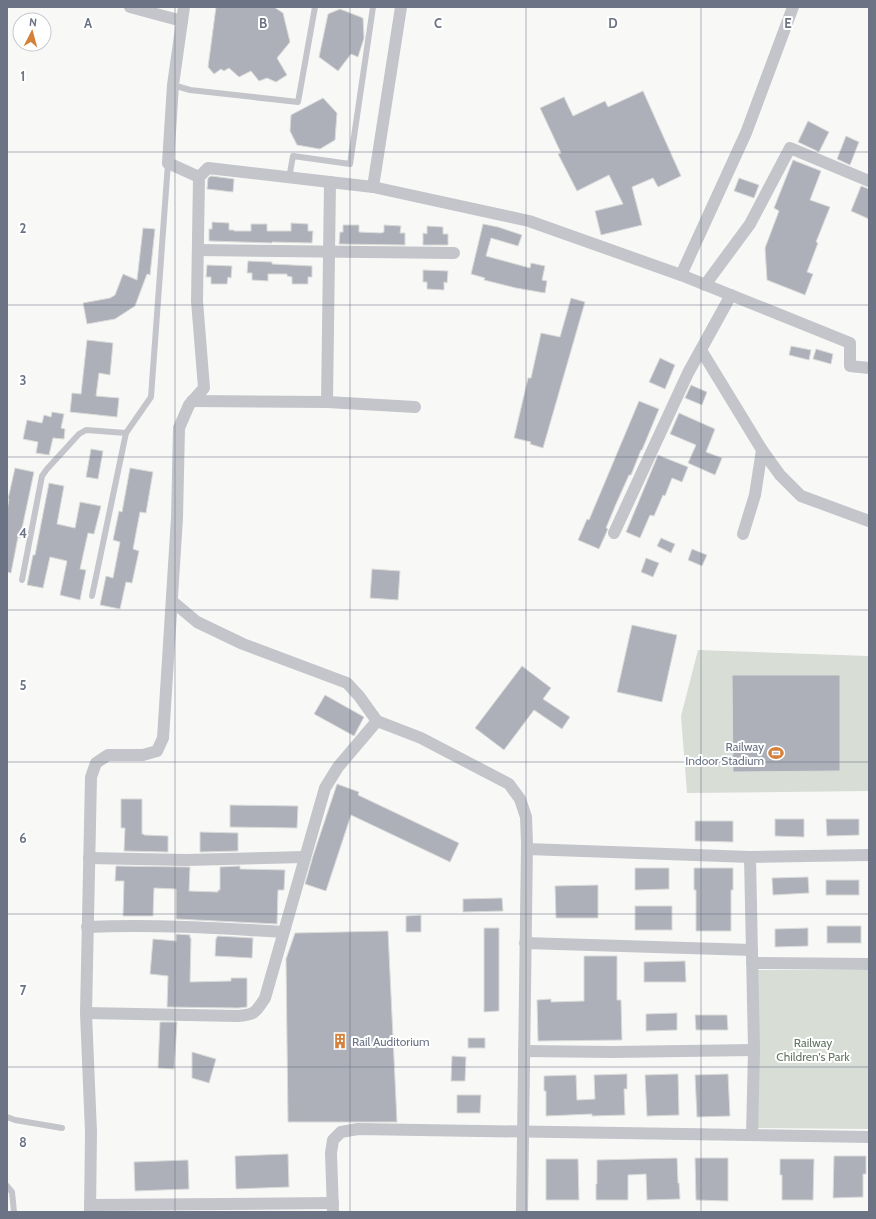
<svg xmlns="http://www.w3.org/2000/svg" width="876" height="1219" font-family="Cabin,sans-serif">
<rect width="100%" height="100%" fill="#f8f9f7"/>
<g fill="#d8ddd6">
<path d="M698,650L869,656V791L687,793L681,716Z"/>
<path d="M757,970H869V1129L758,1128Z"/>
</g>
<g fill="#adb0b9" stroke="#dadbd9">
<path d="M216,7H274L283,13L290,42L277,58L287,75L276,82L267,78L259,81L251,71L239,77L229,68L224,71L221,69L214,74L208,67Z"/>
<path d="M340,9L363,18L364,38L358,57L351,54L338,71L319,57L328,14Z"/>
<path d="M643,91L681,176L658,187L653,178L632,187L642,225L601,235L595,211L623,204L609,175L577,191L558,154L561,153L540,108L564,97L573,116L605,101L608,107Z"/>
<path d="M323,98L337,113L335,140L320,149L297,145L290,131L291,115Z"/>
<path d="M808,121L829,132L819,152L798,142Z"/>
<path d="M846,136L859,142L850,165L837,159Z"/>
<path d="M793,160L821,171L810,200L830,207L816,242L818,243L807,272L813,274L805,295L767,280L765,248L779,211L774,208Z"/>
<path d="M211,176L234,179L233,192L207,189L208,178Z"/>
<path d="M739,178L759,185L754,198L734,191Z"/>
<path d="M861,186L869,189V219L851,211Z"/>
<path d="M212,222L229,223V230H234V231H251V224H267V231H291V223L308,224V231H313L312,243L272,242V243L209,241V229H212Z"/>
<path d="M483,224L498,227L522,235L518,246L491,238L486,256L530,268L531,263L545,266L542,280L547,281L545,293L516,288L484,280L485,278L471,274Z"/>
<path d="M343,225H359V232L381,233L384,232V225L401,226L400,233H405V245L339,244L340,232H343Z"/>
<path d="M427,226L443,227V234H448V245H423V233L427,234Z"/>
<path d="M143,228L155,229L150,275L147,274L135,306L115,319L87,324L83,303L110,298L115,295L123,274L137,280Z"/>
<path d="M248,261L272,262V264L312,266V277H308V284H292V277L287,276V274H268V281L252,280V273H247Z"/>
<path d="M207,265L232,266L231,278L228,277L227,284H211V277H206Z"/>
<path d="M423,270L448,271L447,283L444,282V290L427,289V282H423Z"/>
<path d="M571,298L585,302L543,448L530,444L531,442L514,438L528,378H531L541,333L560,337Z"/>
<path d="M87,340L113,343L110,375L99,373L96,396L119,398L117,417L70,412L72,393L81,394Z"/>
<path d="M791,346L811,350L809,360L789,355Z"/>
<path d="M816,349L833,354L831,364L813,359Z"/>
<path d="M660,358L675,365L665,389L649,382Z"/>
<path d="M691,385L707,392L702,405L685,398Z"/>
<path d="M639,401L659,409L642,450H641L631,475H629L616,504L606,528L608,529L607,531L599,549L578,540L587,519L589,520Z"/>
<path d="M52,412L64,414L61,428L65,429L64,439L53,438L49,455L36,453L38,442L23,439L27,420L42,423L44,415L51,417Z"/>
<path d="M679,413L715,429L706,452L722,458L715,475L688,463L696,445L670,434Z"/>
<path d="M91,449L103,451L98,479L86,477Z"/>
<path d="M658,455L688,467L682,482L672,478L665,496L663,495L654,516L650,515L640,538L626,532Z"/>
<path d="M15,468L34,472L20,538L18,537L11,573L7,572V510L9,499H8Z"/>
<path d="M130,468L153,472L146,513L140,512L133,549L139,551L132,583L126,582L120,609L100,605L106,576L113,578L120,542L113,540L119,511L122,512Z"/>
<path d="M49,483L64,486L57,524L75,528L80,502L101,506L94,534L88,533L80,569L86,570L80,600L60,595L67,561L50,557L43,588L27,585L33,555H35Z"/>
<path d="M661,538L675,544L671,553L657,546Z"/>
<path d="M692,549L707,555L702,566L688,560Z"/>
<path d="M646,558L659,563L653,577L641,572Z"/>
<path d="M372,569L400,571L398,600L370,598Z"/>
<path d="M632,625L677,635L662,702L617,692Z"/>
<path d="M522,666L551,688L543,699L570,717L562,729L534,710L504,750L475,728Z"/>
<path d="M732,675H840V771L733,772Z"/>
<path d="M325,695L364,717L354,736L314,714Z"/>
<path d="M337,784L359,792L358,795L459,843L450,862L351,815L326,891L305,884L313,856Z"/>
<path d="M121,799H142V834H144V835L168,836V852L124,851L125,828H121Z"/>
<path d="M230,805L298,806L297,828L230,827Z"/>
<path d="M775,819H804V837L775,836Z"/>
<path d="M826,819H859V835L827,836Z"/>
<path d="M695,821H733V842L695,841Z"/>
<path d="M200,832L238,833V851L200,852Z"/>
<path d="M116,866L190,867L189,891L218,892V890H220V867L240,866V869L285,870L284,890H278L277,924L176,919V889L154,888L153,916H123L124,881H115Z"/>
<path d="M635,868H669V889L635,890Z"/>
<path d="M694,868H733V890H731V931H696V890H694Z"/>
<path d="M808,877L809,893L773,895L772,878Z"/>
<rect x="826" y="880" width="33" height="15"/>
<path d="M598,885V918H556L555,886Z"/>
<path d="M502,898L503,911L463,912V899Z"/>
<rect x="635" y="906" width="37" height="24"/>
<path d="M421,915V932H406V916Z"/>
<rect x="827" y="926" width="34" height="17"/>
<path d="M484,928H499V1011L484,1012Z"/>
<path d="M808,928V946L775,947V929Z"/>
<path d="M388,931L397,1122H288L286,959L295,933Z"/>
<path d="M176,934L190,935V938H191L190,982L231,981V978H247V1007L238,1008L167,1007L168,976L150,974L153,939L176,941Z"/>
<path d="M217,936L253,938L252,958L215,956L216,938H217Z"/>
<path d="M584,956H617V1000H621L622,1040L538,1041L537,1000L551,999V1002L584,1001Z"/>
<path d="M685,961L686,982H644V962Z"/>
<path d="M677,1013V1030L646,1031V1014Z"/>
<path d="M695,1015H727L728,1030H696Z"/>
<path d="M160,1022H177L174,1069L158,1068Z"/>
<rect x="468" y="1038" width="17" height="10"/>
<path d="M192,1052L216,1059L209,1083L192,1078Z"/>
<path d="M452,1056L466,1057L465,1081H451Z"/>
<path d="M627,1074V1089H624L625,1115L592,1116V1114L546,1116V1091H544V1076L576,1075L577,1100L595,1099L594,1075Z"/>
<path d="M678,1074L679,1115L647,1116L645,1075Z"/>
<path d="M728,1074L730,1116L697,1117L695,1075Z"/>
<path d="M457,1095H481L480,1113H457Z"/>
<path d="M288,1154L289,1187L236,1189L235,1156Z"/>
<path d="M834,1156H866V1174H863V1197L833,1198Z"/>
<path d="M677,1158L678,1183H679L680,1199L647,1200L646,1174L628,1175V1200H596V1184H597V1160Z"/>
<path d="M695,1158H728V1201L696,1200Z"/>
<path d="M546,1159H578L579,1200H546Z"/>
<path d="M780,1159H814L813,1200H782V1175H780Z"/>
<path d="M188,1160L189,1189L135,1191L134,1162Z"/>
</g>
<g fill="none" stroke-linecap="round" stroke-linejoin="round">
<g stroke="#c3c5ca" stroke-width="6">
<path d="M173,85L190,90L298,102L315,7"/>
<path d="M289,178L293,156L350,164L373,7"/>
<path d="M22,580L42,476L47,469L79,434L86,430L126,433"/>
<path d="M92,596L126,433L151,397L168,163"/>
<path d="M7,1117L15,1120L62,1128"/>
<path d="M7,1186L12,1192L14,1212"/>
</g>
<g stroke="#c3c5ca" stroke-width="12">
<path d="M130,7L182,21"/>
<path d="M401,7L373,187L529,221L681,275L746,133L793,7"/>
<path d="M199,177L208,168L373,187"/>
<path d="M198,250L454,253"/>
<path d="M681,275L850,343V366L869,368"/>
<path d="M705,285L750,224L790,148L869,181"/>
<path d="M701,350L762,450L755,495L743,534"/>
<path d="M192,401L327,402L415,407"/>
<path d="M327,402L330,182"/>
<path d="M762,450L780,475L801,496L869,521"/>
<path d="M614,533L688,373L731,295"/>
<path d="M172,601L197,622L243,644L347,683L359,696L377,721L421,738L509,784L520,799L526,817L527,844L522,1212"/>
<path d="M527,849L750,857L869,855"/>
<path d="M750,857L754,1050L752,1135"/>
<path d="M89,858L186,860L305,857"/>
<path d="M87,927C153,924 218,928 283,932"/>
<path d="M525,943L752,950"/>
<path d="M752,963L869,964"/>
<path d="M86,1013L238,1016C255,1015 256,1012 265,998L325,788L338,767L377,721"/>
<path d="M524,1051L612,1052L754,1050"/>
<path d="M90,1205L333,1203"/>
<path d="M90,1212L91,1132L86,1013L91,777L96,763L108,755H143L157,751L163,738L177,518L179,428L189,405L204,388L197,301L199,177L168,163L173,85L184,7"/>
<path d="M333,1212L331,1153L333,1140L341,1132L358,1129L869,1137"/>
</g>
</g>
<path fill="none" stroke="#6b7385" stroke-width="1" stroke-opacity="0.55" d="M175,7V1212M350,7V1212M526,7V1212M701,7V1212M7,152H869M7,305H869M7,457H869M7,610H869M7,762H869M7,914H869M7,1067H869"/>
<defs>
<g id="stadium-bare" transform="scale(1.2)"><path d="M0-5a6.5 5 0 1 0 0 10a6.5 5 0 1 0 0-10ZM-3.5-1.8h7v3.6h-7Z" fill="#d5813b" stroke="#fff" stroke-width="2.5" paint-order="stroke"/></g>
<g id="building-bare" transform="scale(1.2)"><path d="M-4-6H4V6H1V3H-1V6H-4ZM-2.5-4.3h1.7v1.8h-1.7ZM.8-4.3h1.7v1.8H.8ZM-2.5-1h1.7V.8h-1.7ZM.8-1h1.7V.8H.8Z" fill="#d5813b" stroke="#fff" stroke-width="2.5" paint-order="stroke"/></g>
</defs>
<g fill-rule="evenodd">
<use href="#stadium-bare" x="776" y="753"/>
<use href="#building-bare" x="340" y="1041"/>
</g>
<g text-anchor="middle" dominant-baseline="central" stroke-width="4" stroke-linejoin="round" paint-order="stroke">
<g font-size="12" fill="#6b7385" stroke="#fff" text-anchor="end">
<text x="764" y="746">Railway<tspan x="764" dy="14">Indoor Stadium</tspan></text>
<text x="352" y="1041" text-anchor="start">Rail Auditorium</text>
</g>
<g font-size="12" fill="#657865" stroke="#fff">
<text x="813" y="1042">Railway<tspan x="813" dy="14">Children's Park</tspan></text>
</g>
</g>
<g font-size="13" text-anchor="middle" font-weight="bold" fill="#6b7385" stroke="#fff" stroke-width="4" stroke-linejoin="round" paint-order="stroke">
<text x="88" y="28">A</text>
<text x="263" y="28">B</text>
<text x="438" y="28">C</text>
<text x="613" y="28">D</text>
<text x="788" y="28">E</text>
<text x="23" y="81">1</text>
<text x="23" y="233">2</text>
<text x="23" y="385">3</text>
<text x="23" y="538">4</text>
<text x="23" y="690">5</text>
<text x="23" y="843">6</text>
<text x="23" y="995">7</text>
<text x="23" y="1147">8</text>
</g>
<rect width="876" height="1219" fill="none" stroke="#6b7385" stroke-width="16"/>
<g transform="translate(32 32) rotate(6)"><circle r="19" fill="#ffffff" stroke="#c4c7ce"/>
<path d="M0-3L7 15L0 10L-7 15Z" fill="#d5813b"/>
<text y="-6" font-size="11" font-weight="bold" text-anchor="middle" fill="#6b7385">N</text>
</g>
</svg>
